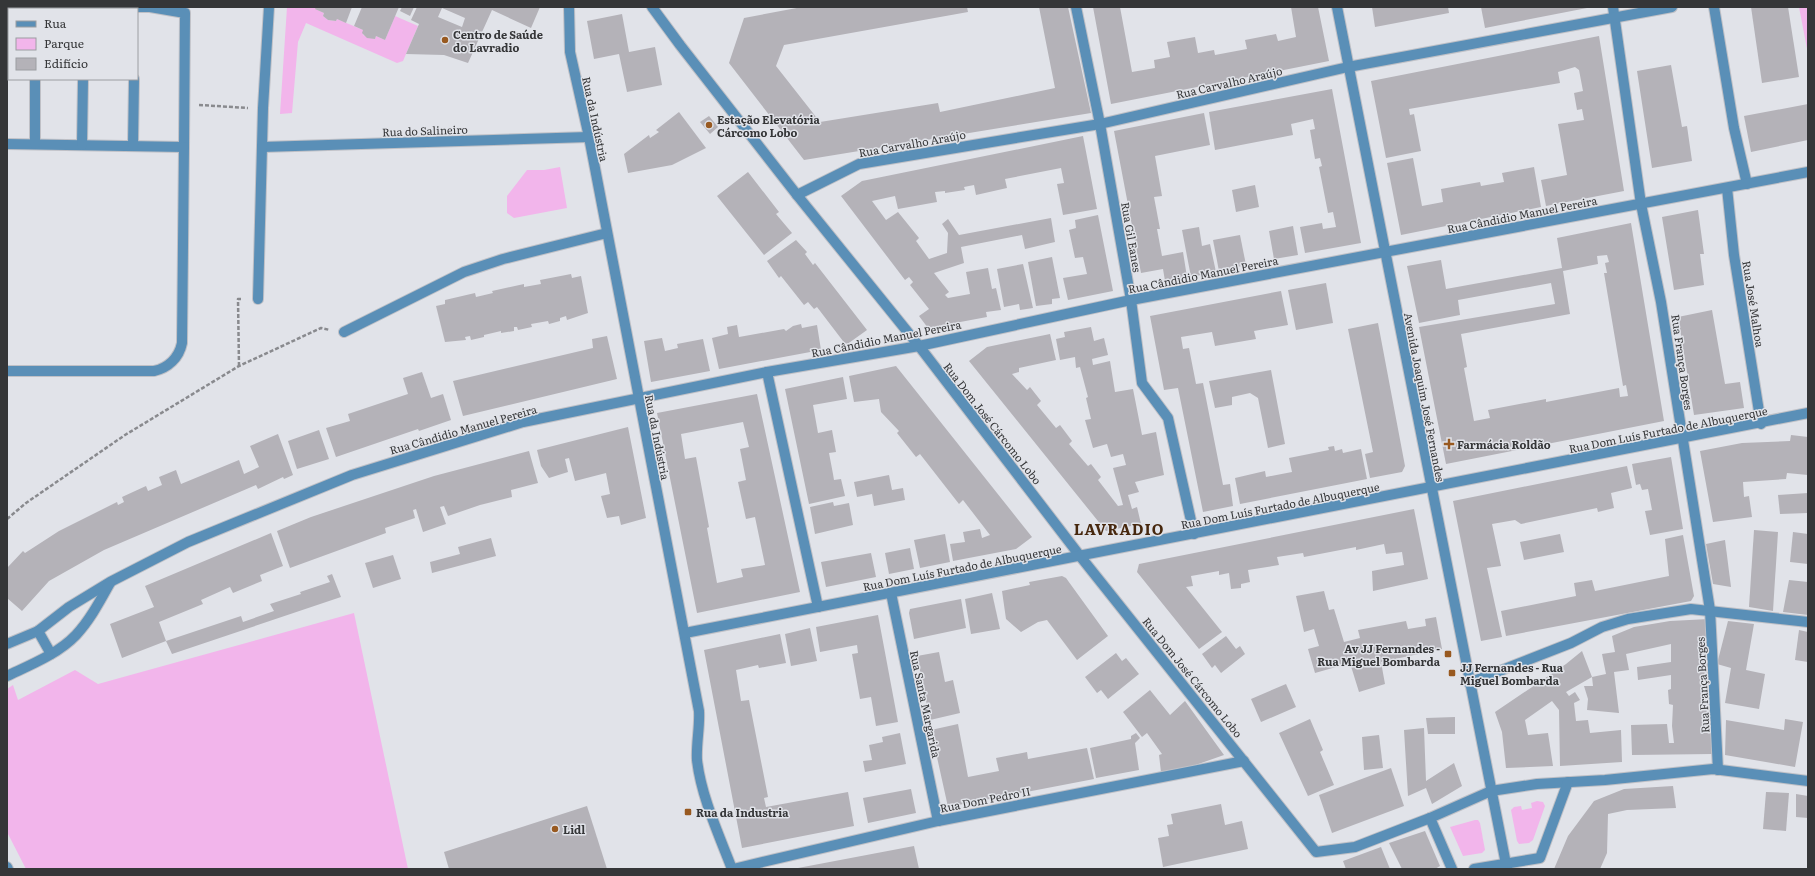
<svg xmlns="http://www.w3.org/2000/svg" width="1815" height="876" font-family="Literata,serif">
<rect width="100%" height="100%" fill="#e1e3e9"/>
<g fill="#f2b5eb">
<path d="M287,7H316V9L324,13L323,16L328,20L336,21L337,19L363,30V35L375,39L376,36L385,40L395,16L418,26L403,61L397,63L306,23L298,42L292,113L280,114Z"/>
<path d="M1799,7H1808V54Z"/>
<path d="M560,167L567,208L514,218L507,213V196L527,170H544Z"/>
<path d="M354,613L408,869H26L7,832V689L13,685L18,700L75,670L98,684Z"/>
<path d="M1537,801L1543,802L1545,806L1533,840L1529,843L1519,844L1517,841L1511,810L1514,807L1521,806L1522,810L1532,808L1531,803Z"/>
<path d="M1475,820H1478L1480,823L1485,850L1482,853L1463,856L1450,827Z"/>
</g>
<g fill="#b4b2b8" fill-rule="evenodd">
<path d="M316,7H352L346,23L337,19L336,21L328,20L323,16L324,13L315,9Z"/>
<path d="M362,7H399L385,40L376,36L375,39L367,38L362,33L363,30L354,26Z"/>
<path d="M402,7H414L410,16L400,11Z"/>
<path d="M417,7H540L531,28L492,10L468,63L444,55L406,54L419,24L411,20ZM442,8L465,18L462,27L438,17Z"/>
<path d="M802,7H967L968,12L784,45L776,66L820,122L938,103L940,112L1055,88L1039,7H1068L1091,113L804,160L729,63L744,18Z"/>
<path d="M1093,7H1120L1132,72L1155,68L1154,60L1170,57L1167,42L1195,37L1198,53L1214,50L1215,55L1247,49L1245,40L1276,34L1278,41L1296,37L1291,7H1318L1329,61L1111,104Z"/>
<path d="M1372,7H1448L1449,13L1375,27Z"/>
<path d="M1481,7H1587V8L1485,28Z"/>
<path d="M1751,7H1788L1799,77L1762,83Z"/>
<path d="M622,14L629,52L655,47L662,85L627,92L619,54L594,59L587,21Z"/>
<path d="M1599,36L1624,191L1546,206L1541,180L1567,175L1558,124L1584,120L1582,109L1577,110L1574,93L1583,91L1579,70L1575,67L1558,72L1560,83L1409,109L1410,115L1414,114L1421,151L1386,158L1371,81Z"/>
<path d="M1671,65L1682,127L1687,126L1692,161L1652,168L1637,71Z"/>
<path d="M1332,89L1361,243L1305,253L1300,227L1322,223L1323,229L1336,227L1333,212L1328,213L1319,167L1322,166L1320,158L1315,159L1310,130L1315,129L1313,119L1291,124L1293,135L1215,150L1209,112Z"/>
<path d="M1808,104V140L1751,152L1744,116Z"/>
<path d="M679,112L706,148L672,165L628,173L624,154L649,135L650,138L659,132L656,130Z"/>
<path d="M1204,113L1210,145L1155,156L1162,196L1154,197L1160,229H1157L1162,256L1183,252L1187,277L1165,281L1163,269L1141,273L1114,131Z"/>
<path d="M709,116L718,127L710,134L700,122Z"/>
<path d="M1083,136L1097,209L1063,215L1057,184L1064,183L1061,168L1005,179L1007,188L976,195L974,185L964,187L965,190L945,193V191L935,192L937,202L898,209L895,196L872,201L886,220L898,212L919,238L916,241L929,259L947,253L948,233L942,224L948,219L959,235L1051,218L1055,242L1025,249L1022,235L961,247L964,263L934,273L949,292L945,295L948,298L970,294L966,272L988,268L992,289L996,288L1001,310L986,312L987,317L928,328L919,316L929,309L910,285L913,282L909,277L905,280L841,196L862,181Z"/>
<path d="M1413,158L1422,206L1443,202L1441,189L1480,182L1481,186L1504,182L1502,173L1534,167L1541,207L1401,235L1387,163Z"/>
<path d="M748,172L779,212L776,214L792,233L764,255L717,196Z"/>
<path d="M1255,185L1259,207L1236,212L1232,190Z"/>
<path d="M1698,210L1704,254H1700L1704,285L1674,290L1662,217Z"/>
<path d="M1098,215L1113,291L1068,300L1063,278L1087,274L1083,257L1075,258L1069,230L1076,228L1075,220Z"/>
<path d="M1631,223L1664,421L1446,464L1419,327L1555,304L1551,283L1458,300L1460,315L1419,323L1407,266L1441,260L1446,289L1562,268L1557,238ZM1607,255L1609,262L1605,263L1607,273H1604L1623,386L1626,385L1628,396L1620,397L1619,388L1546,402V399L1488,410L1490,418L1474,421L1464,368L1467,367L1461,334L1570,314L1563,271L1598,264L1597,256Z"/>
<path d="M1293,226L1298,255L1274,259L1269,231Z"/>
<path d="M1199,227L1202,246L1210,244L1216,272L1191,277L1182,230Z"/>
<path d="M1240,235L1246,265L1219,271L1213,240Z"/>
<path d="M796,240L807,252L805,254L813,265L815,263L867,330L846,345L817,307L814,309L808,302L804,305L781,276L779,278L767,261Z"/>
<path d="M1052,257L1060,298L1052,299V304L1036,306L1028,262Z"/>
<path d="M1023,264L1033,308L1020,310L1019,304L1004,307L997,269Z"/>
<path d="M571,274L572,278L581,276L588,313L567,320L566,316L560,318V321L549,324L548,321L531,324L532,327L518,330L517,327H514V331L501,333V331L484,335V337L471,340L470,336L465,337L466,340L445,342L436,306L445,304V300L475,293L476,297L493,293L492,291L524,284V287L541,284L540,280Z"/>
<path d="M1326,283L1333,323L1296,330L1288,290Z"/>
<path d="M1281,291L1288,325L1254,331L1256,339L1215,346L1212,332L1181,337L1183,349L1189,348L1196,384L1203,383L1223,485L1230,484L1233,506L1203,512L1178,388L1164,390L1150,316Z"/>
<path d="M1712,310L1725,384L1740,382L1744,408L1694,415L1678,317Z"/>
<path d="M1378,323L1405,466L1402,472L1370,478L1365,454L1373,452L1348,329Z"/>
<path d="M801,324L802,328L817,325L821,350L719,369L712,338L728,334L727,327L737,325L739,337L784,329L786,331L793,326Z"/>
<path d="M1091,327L1094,341L1104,338L1108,355L1092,359L1093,365L1110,361L1115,392L1133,389L1142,435L1156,432L1164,475L1135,482L1139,492L1128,495L1132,509L1137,507L1141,524L1106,531L969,361L987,347L1050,334L1056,360L1019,368V372L1012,374L1027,390L1030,387L1041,401L1037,405L1056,428L1060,425L1072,441L1069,444L1088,466L1091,464L1101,477L1098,480L1118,506L1123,505L1113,468L1126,465L1123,454L1111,457L1107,444L1093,448L1085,420L1091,419L1086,398L1088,397L1080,367L1076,368L1075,357L1060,360L1056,339L1065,337L1064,332Z"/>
<path d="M607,336L617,379L463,416L453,381L593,348L592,339Z"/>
<path d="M662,338L665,351L678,348L677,344L703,339L710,371L651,382L644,341Z"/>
<path d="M896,366L1032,537L1016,549L953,561L950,544L965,542L963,532L980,529L982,538L990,535L963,500L959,504L920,454L916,457L897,433L899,431L881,412L879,399L854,402L849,376Z"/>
<path d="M1271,370L1285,444L1268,448L1258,398L1250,393L1232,397V405L1215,408L1209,381Z"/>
<path d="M422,372L431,398L443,394L451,420L419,431L418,429L336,457L326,428L350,421L348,414L408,394L403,378Z"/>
<path d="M843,377L847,399L813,405L818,433L832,430L836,452L829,453L833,474L834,480L841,479L845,496L809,504L785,389Z"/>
<path d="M757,394L800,592L697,613L657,413ZM743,422L749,447L740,449L746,480L738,482L746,519L755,517L765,565L741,569L743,577L717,583L707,528L709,527L696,457L685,459L681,434Z"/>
<path d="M628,427L646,518L621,525L619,516L607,518L601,496L610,494L606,473L575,481L569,458L565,459L568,472L549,478L541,466L537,450Z"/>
<path d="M319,430L329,459L297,469L288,441Z"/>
<path d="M278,434L293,475L284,479L283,477L258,489L256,485L104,550L49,581L22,611L7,598V568L23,551L25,553L59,531L117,502L118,505L124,502L122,497L146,486L148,491L162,485L159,477L176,470L181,484L239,460L244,474L259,467L250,446Z"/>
<path d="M1791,435L1808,437V475L1787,473L1786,479L1743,482L1744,497L1749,496L1752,517L1713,522L1700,451L1742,443L1790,441Z"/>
<path d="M1334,446L1335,451L1342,449L1343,453L1361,449L1367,479L1240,504L1235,478L1265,471L1266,477L1292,472L1289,458L1329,450L1328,447Z"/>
<path d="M529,451L538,483L511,490L512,497L480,505L448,516L444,506L440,507L446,524L423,532L416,509L413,510L415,518L385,528L386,533L290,568L277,531L311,517L434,476Z"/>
<path d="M1671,457L1683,529L1650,535L1645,511L1652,510L1648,489L1642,490L1640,484L1636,485L1632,464Z"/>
<path d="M1627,466L1632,488L1611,493L1614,508L1598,512L1597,508L1521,524L1515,520L1492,524L1501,566L1487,568L1502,637L1481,641L1453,501Z"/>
<path d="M889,475L892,490L903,488L905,500L874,506L872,494L857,497L854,482Z"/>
<path d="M1808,493V513L1780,514L1778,495Z"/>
<path d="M833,502L834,506L849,503L853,525L815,534L810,507Z"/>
<path d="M1414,509L1428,579L1373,591L1372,571L1404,565L1402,552L1386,554L1384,544L1356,550V547L1304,557L1303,553L1277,557L1279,565L1248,570L1250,582L1241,584V588L1231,589L1229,573L1219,575V571L1191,576L1193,586L1186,587L1222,632L1199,649L1137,572L1139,564Z"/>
<path d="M1754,530L1778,532L1773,611L1749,607Z"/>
<path d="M1793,532L1808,534V564L1790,562Z"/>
<path d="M271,533L283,566L260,575L262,581L233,593L230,587L201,600L203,604L159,622L166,641L122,658L110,624L154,607L145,586Z"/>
<path d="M945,534L950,562L920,568L914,540Z"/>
<path d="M1560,534L1564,552L1524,560L1520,542Z"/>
<path d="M1683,535L1694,596L1691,601L1506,636L1501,611L1576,596L1574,583L1592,580L1595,591L1669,576L1665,539Z"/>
<path d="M491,538L496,556L432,573L430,562L460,554L458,547Z"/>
<path d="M1725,540L1731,587L1713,584L1706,544Z"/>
<path d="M910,548L914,569L889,574L885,553Z"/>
<path d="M871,553L876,577L826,587L821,562Z"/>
<path d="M393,555L401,579L373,588L365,563Z"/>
<path d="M332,574L341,597L172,654L166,641L241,616L243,622L274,611L270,604L301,594L300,592L330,582L327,576Z"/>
<path d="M1062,576L1066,578L1108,636L1077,660L1047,620L1038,622L1021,632L1006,619L1002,591L1030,585L1029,582Z"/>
<path d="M1789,580L1808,582V615L1783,612Z"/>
<path d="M1324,591L1329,610L1334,609L1344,642L1360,638L1358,630L1406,621L1408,629L1426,626L1425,619L1436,617L1442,649L1381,662L1385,684L1359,692L1350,663L1315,673L1308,649L1319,646L1314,629L1304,632L1296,596Z"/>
<path d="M992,593L1000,629L971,634L965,599Z"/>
<path d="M961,599L966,628L914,639L909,613L910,609Z"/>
<path d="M878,615L898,722L876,726L871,697L860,699L852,654L858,653L857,645L820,652L816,627Z"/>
<path d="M1709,619L1707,677L1712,754L1632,755L1631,725L1667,724L1669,743H1674L1672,726L1673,705L1669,704L1668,690L1671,689V675L1638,680L1637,667L1671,662V644L1626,654L1629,670L1614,672L1619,713L1587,710L1588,699L1584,686H1593L1592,677L1606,674L1602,654L1615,652L1612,636L1634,627L1670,621Z"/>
<path d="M1728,621L1754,624L1746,670L1765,674L1759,709L1725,703L1731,668L1717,664Z"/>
<path d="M810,628L817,661L791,666L785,634Z"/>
<path d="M1799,630L1808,632V662L1795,660Z"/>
<path d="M780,634L786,663L759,668L758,665L736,670L741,701L749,700L768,797L764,798L766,807L848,792L854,826L742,848L704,650Z"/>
<path d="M1226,636L1236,649L1240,646L1245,654L1221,673L1215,665L1212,668L1202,654Z"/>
<path d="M1582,651L1592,677L1566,692L1569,696L1575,692L1580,700L1574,703L1576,721L1588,720L1590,733L1621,730L1622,762L1560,766L1559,710L1552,701L1525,720L1528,735L1548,733L1553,766L1506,768L1502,732L1495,712L1566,664Z"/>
<path d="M939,652L945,682L953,680L960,713L930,720L917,656Z"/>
<path d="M1116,653L1122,661L1126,658L1139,674L1108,699L1101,690L1097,693L1085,677Z"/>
<path d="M1286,684L1296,707L1261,722L1251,699Z"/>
<path d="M1150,690L1170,715L1185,701L1224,755L1187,768L1161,772L1159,755L1162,754L1147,733L1142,737L1123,712Z"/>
<path d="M1455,717V734H1428L1426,718Z"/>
<path d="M1310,719L1323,750L1320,752L1334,785L1308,796L1279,733Z"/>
<path d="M1785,719L1803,722L1795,767L1725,755L1726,720L1784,730Z"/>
<path d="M958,724L968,777L999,771L996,758L1027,752L1028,759L1087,748L1094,779L948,807L931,730Z"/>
<path d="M1424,728L1426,781L1454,763L1462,786L1432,804L1426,788L1408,796L1404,730Z"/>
<path d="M900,733L906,764L865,772L863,761L872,760L869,745L883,742L882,737Z"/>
<path d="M1136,733L1140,738L1135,743L1139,770L1096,778L1090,748L1131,739V736Z"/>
<path d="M1379,735L1383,768L1364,770L1362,737Z"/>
<path d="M1391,768L1404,806L1332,833L1319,795Z"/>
<path d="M1673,786L1676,808L1627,810L1608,814L1607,853L1600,869H1554L1568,836L1594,801L1624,789Z"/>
<path d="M911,789L916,813L868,823L863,798Z"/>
<path d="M1766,792L1789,793L1786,831L1763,829Z"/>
<path d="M1796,794L1808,796V818L1796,817Z"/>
<path d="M1221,804L1225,825L1242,821L1248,849L1163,867L1158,838L1169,836L1167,825L1173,824L1171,814Z"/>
<path d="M587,806L607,869H449L444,852Z"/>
<path d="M1425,831L1440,866L1435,869H1402L1389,843Z"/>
<path d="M914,846L919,869H798V868Z"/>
<path d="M1381,847L1390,869H1346L1343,861Z"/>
</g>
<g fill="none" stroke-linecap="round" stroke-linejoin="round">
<g stroke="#bfc0c6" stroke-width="12">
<g id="minor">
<path d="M569,7L570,52L589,137L699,711C700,727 696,744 697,760C701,796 719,835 732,869"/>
<path d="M652,7L680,45L797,195L919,346L1080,556L1316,852L1355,847L1430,818"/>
<path d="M1076,7L1100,124L1131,300L1142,383L1168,418L1194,534"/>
<path d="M1337,7L1507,869"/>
<path d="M1613,7L1641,204L1661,302L1710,610L1718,770"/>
<path d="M1714,7L1734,128L1747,184"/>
<path d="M36,9V7"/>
<path d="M84,9V7"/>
<path d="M7,144L184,147L185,13L150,7H114"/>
<path d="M35,144V79"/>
<path d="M82,145L83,79"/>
<path d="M133,146L134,79"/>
<path d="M262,147L589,137"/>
<path d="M1727,188L1734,255L1761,424"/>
<path d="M797,195L859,164L1100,124L1348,67L1672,7"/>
<path d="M258,299L263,108L269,7"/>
<path d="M344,332L464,272L503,259L607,233"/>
<path d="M7,371H154C168,368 179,358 182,343L184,147"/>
<path d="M767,372L818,607"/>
<path d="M891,593L938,821"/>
<path d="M38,631L51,654"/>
<path d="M685,633L1808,413"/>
<path d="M7,644L38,631L69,607L110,582L188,542L352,475L523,422L767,372L919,346L1131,300L1808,172"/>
<path d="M7,676C30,665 58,654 76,635C90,620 100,601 110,583"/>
<path d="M1469,683L1571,643L1602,627L1628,619L1691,609L1808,622"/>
<path d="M7,867L8,869"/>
<path d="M733,869L938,821L1244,761"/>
<path d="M1452,869L1430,818L1491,791L1537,784L1605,780L1713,769L1808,781"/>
<path d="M1474,869L1540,858L1568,782"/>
</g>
</g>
<g stroke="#898a8e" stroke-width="2.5" stroke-dasharray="4 2" stroke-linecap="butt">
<path d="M199,105L248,108"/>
<path d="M239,366L238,299H243"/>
<path d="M7,519L26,503L125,435L239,366L321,328L330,330"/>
</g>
<use href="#minor" stroke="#5a8fb7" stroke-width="10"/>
</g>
<g fill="#985920" stroke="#e1e3e9" stroke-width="1.5">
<circle cx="445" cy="40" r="4"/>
<circle cx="709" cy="125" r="4"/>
<path d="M1447 438h4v4h4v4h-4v4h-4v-4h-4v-4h4z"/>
<rect x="1444" y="650" width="8" height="8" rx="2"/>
<rect x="1448" y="669" width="8" height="8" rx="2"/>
<rect x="684" y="808" width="8" height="8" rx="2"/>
<circle cx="555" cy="829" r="4"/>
</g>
<g text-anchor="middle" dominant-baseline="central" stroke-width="3" stroke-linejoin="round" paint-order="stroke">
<g font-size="11" font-weight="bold" fill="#353638" stroke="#e1e3e9" text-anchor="start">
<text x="453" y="34">Centro de Saúde<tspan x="453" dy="13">do Lavradio</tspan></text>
<text x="717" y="119">Estação Elevatória<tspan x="717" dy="13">Cárcomo Lobo</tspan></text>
<text x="1457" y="444">Farmácia Roldão</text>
<text x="1440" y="648" text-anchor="end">Av JJ Fernandes -<tspan x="1440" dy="13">Rua Miguel Bombarda</tspan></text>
<text x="1460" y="667">JJ Fernandes - Rua<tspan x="1460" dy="13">Miguel Bombarda</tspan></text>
<text x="696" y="812">Rua da Industria</text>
<text x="563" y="829">Lidl</text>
</g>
<g font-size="11" fill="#353638" stroke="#e1e3e9">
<text transform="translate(1229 82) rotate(-13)">Rua Carvalho Araújo</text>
<text transform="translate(596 119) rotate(78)">Rua da Indústria</text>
<text transform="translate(425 130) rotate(-2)">Rua do Salineiro</text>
<text transform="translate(912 143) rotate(-10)">Rua Carvalho Araújo</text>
<text transform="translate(1522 214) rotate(-11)">Rua Cândidio Manuel Pereira</text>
<text transform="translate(1132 237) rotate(80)">Rua Gil Eanes</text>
<text transform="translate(1203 274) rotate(-11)">Rua Cândidio Manuel Pereira</text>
<text transform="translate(1754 304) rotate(81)">Rua José Malhoa</text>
<text transform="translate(886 338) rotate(-11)">Rua Cândidio Manuel Pereira</text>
<text transform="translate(1683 362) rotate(82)">Rua França Borges</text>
<text transform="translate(1425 397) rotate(79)">Avenida Joaquim José Fernandes</text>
<text transform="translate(993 423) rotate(52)">Rua Dom José Cárcomo Lobo</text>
<text transform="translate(463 429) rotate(-16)">Rua Cândidio Manuel Pereira</text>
<text transform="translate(1668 429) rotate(-11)">Rua Dom Luís Furtado de Albuquerque</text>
<text transform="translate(658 437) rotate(79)">Rua da Indústria</text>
<text transform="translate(1280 505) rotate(-11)">Rua Dom Luís Furtado de Albuquerque</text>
<text transform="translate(962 567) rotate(-11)">Rua Dom Luís Furtado de Albuquerque</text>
<text transform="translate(1193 677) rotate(51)">Rua Dom José Cárcomo Lobo</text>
<text transform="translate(1702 685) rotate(-93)">Rua França Borges</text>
<text transform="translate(926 704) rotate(78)">Rua Santa Margarida</text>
<text transform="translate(985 799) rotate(-11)">Rua Dom Pedro II</text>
</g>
<g font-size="15" font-weight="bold" letter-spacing="1" fill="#46270d" stroke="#e1e3e9">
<text x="1119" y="528">LAVRADIO</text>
</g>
</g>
<rect width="1815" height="876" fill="none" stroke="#353638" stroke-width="16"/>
<rect x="8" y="8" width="130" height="72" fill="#e1e3e9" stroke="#9c9ea2"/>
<rect x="16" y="21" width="20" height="6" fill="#5a8fb7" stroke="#9c9ea2"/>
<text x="44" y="28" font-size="12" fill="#353638">Rua</text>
<rect x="16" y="38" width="20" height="12" fill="#f2b5eb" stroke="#9c9ea2"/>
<text x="44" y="48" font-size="12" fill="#353638">Parque</text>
<rect x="16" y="58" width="20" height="12" fill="#b4b2b8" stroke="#9c9ea2"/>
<text x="44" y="68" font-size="12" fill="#353638">Edifício</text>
</svg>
